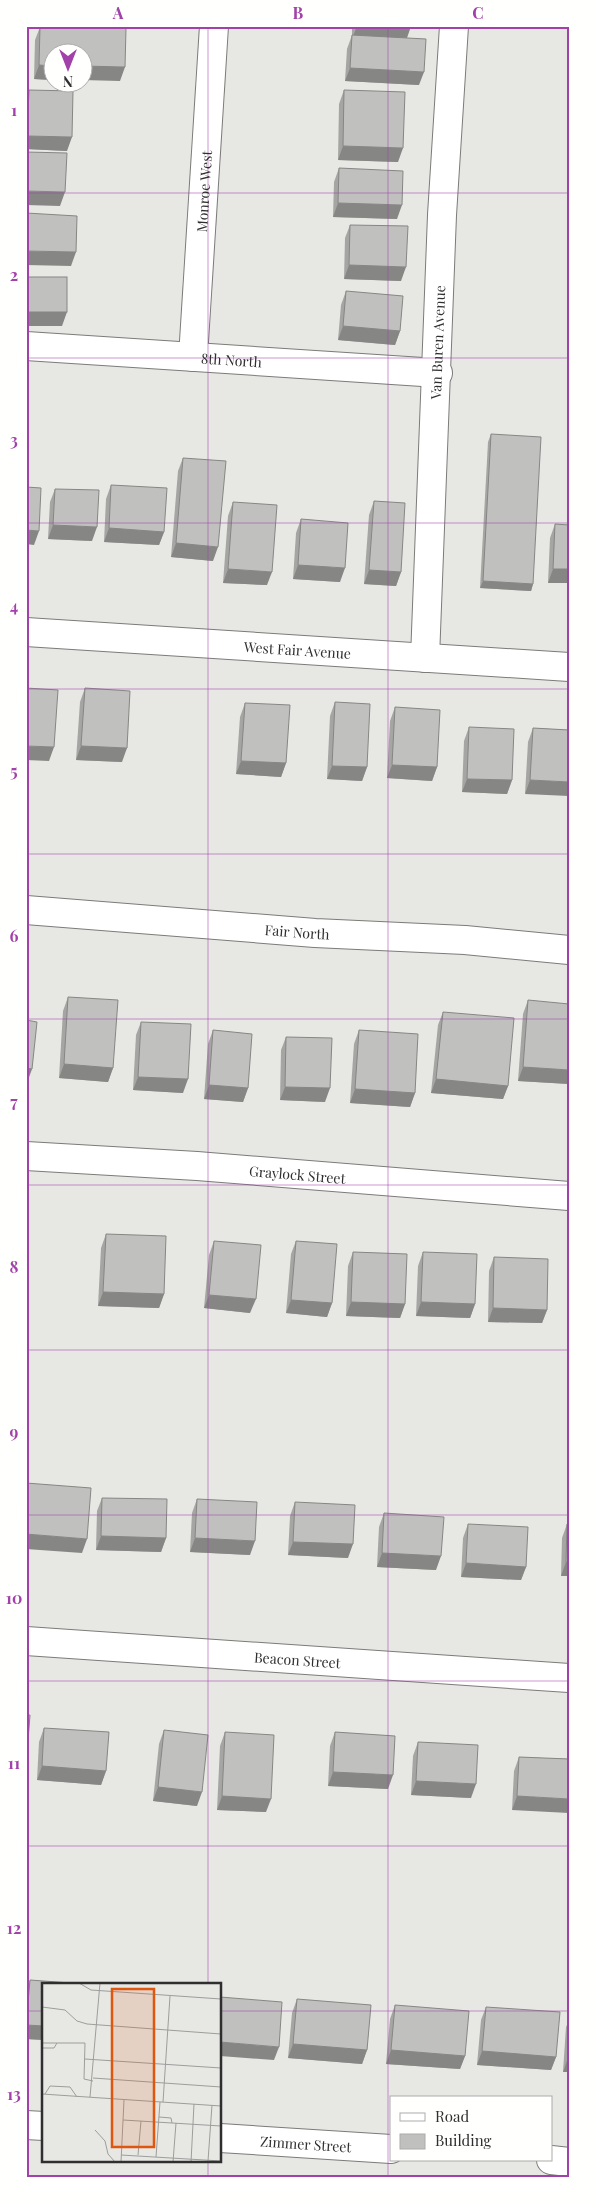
<svg xmlns="http://www.w3.org/2000/svg" width="595" height="2204" font-family="'Playfair Display',serif">
<rect width="100%" height="100%" fill="#e7e7e4"/>
<g fill="none" stroke-linecap="round" stroke-linejoin="round">
<g stroke="#7b7c79" stroke-width="30">
<g id="minor">
<path id="s1" d="M26,346L438,373"/>
<path id="s2" d="M193,357L214,26"/>
<path id="s3" d="M26,632L569,667"/>
<path id="s4" d="M425,658L442,215L454,26"/>
<path id="s5" d="M26,910L315,933L465,940L569,950"/>
<path id="s6" d="M26,1156L197,1166L569,1196"/>
<path id="s7" d="M26,1641L569,1678"/>
<path d="M26,2125L44,2126"/>
<path id="s8" d="M220,2138L391,2149"/>
<path d="M551,2160L569,2162"/>
</g>
</g>
<use href="#minor" stroke="#fff" stroke-width="28"/>
</g>
<g fill="#a5a6a3">
<path d="M352,26H411L407,38L419,85L345,81L347,49L352,35Z"/>
<path d="M40,27L96,28L120,81L52,52V80L34,79L35,40Z"/>
<path d="M29,90L67,151L26,149V97Z"/>
<path d="M344,90L398,162L338,160L339,104Z"/>
<path d="M339,168L397,219L333,217L334,182Z"/>
<path d="M350,225L401,281L344,279L345,238Z"/>
<path d="M346,291L400,331L395,345L338,340L341,305Z"/>
<path d="M491,434L533,584L531,591L480,588L488,442Z"/>
<path d="M183,458L213,561L171,557L178,471Z"/>
<path d="M111,485L164,532L159,545L104,542L106,499Z"/>
<path d="M55,489L92,541L48,539L50,502Z"/>
<path d="M374,501L401,572L396,586L364,584L369,515Z"/>
<path d="M233,502L267,585L223,583L228,516Z"/>
<path d="M301,519L340,582L293,579L296,533Z"/>
<path d="M555,524L569,525V583H548L550,538Z"/>
<path d="M85,688L122,762L76,760L80,702Z"/>
<path d="M335,702L367,767L362,781L327,779L330,716Z"/>
<path d="M245,703L286,763L281,777L236,774L240,717Z"/>
<path d="M395,707L437,767L432,781L387,778L390,721Z"/>
<path d="M469,727L512,780L507,794L462,792L464,741Z"/>
<path d="M533,728L569,730L525,794L528,742Z"/>
<path d="M68,997L113,1068L108,1082L59,1078L63,1011Z"/>
<path d="M528,1000L569,1084L518,1081L523,1014Z"/>
<path d="M443,1012L508,1086L503,1099L431,1093L438,1025Z"/>
<path d="M141,1022L183,1093L133,1090L136,1035Z"/>
<path d="M213,1030L248,1088L243,1102L204,1099L208,1044Z"/>
<path d="M359,1030L415,1093L410,1107L350,1103L354,1044Z"/>
<path d="M286,1037L325,1102L280,1100L281,1050Z"/>
<path d="M106,1234L164,1294L159,1308L98,1306L101,1248Z"/>
<path d="M214,1241L250,1313L204,1308L209,1255Z"/>
<path d="M296,1241L332,1303L327,1317L286,1313L291,1254Z"/>
<path d="M353,1252L405,1304L400,1318L346,1316L348,1266Z"/>
<path d="M423,1252L475,1304L470,1318L416,1316L418,1266Z"/>
<path d="M494,1257L547,1310L542,1323L488,1322L489,1271Z"/>
<path d="M569,1287V1322H567Z"/>
<path d="M102,1498L166,1538L161,1552L96,1550L97,1511Z"/>
<path d="M197,1499L250,1555L190,1552L192,1513Z"/>
<path d="M295,1502L348,1558L288,1555L290,1516Z"/>
<path d="M384,1513L436,1570L377,1567L379,1527Z"/>
<path d="M468,1524L526,1567L521,1580L461,1577L463,1538Z"/>
<path d="M567,1524L569,1576H561L562,1538Z"/>
<path d="M44,1728L106,1771L101,1785L37,1780L39,1742Z"/>
<path d="M164,1730L197,1806L153,1801L159,1744Z"/>
<path d="M225,1732L266,1812L217,1810L220,1746Z"/>
<path d="M335,1732L388,1789L328,1786L330,1746Z"/>
<path d="M418,1742L471,1798L411,1795L413,1756Z"/>
<path d="M519,1757L569,1759L512,1810L514,1771Z"/>
<path d="M30,1980L44,2040L26,2039V1989Z"/>
<path d="M297,1999L367,2050L362,2064L288,2058L292,2013Z"/>
<path d="M395,2005L465,2056L460,2069L386,2064L390,2019Z"/>
<path d="M486,2007L556,2057L551,2070L477,2065L481,2020Z"/>
<path d="M569,2020V2072H563L566,2027Z"/>
</g>
<g fill="#868785">
<path d="M80,26H96L95,28Z"/>
<path d="M357,26H411L406,40L352,39Z"/>
<path d="M39,65L52,66V80L34,79Z"/>
<path d="M82,66L125,67L120,81L82,80Z"/>
<path d="M350,68L424,72L419,85L345,81Z"/>
<path d="M27,136L72,137L67,151L26,149V139Z"/>
<path d="M343,146L403,148L398,162L338,160Z"/>
<path d="M26,191L65,192L60,206L26,205Z"/>
<path d="M338,203L402,205L397,219L333,217Z"/>
<path d="M26,251L76,252L71,266L26,265Z"/>
<path d="M349,265L406,267L401,281L344,279Z"/>
<path d="M26,312H67L62,326H26Z"/>
<path d="M343,326L400,331L395,345L338,340Z"/>
<path d="M53,525L97,527L92,541L48,539Z"/>
<path d="M109,528L164,532L159,545L104,542Z"/>
<path d="M26,530L39,531L34,545L26,544Z"/>
<path d="M176,543L218,547L213,561L171,557Z"/>
<path d="M298,565L345,568L340,582L293,579Z"/>
<path d="M228,569L272,572L267,585L223,583Z"/>
<path d="M553,569H569V583H548Z"/>
<path d="M369,570L401,572L396,586L364,584Z"/>
<path d="M483,581L533,584L531,591L480,588Z"/>
<path d="M26,746L54,747L49,761L26,760Z"/>
<path d="M81,746L127,748L122,762L76,760Z"/>
<path d="M241,761L286,763L281,777L236,774Z"/>
<path d="M392,765L437,767L432,781L387,778Z"/>
<path d="M332,766L367,767L362,781L327,779Z"/>
<path d="M467,779L512,780L507,794L462,792Z"/>
<path d="M530,780L569,782V796L525,794Z"/>
<path d="M64,1064L113,1068L108,1082L59,1078Z"/>
<path d="M523,1067L569,1070V1084L518,1081Z"/>
<path d="M26,1068L32,1069L27,1083H26Z"/>
<path d="M138,1077L188,1079L183,1093L133,1090Z"/>
<path d="M436,1079L508,1086L503,1099L431,1093Z"/>
<path d="M209,1085L248,1088L243,1102L204,1099Z"/>
<path d="M285,1087L330,1088L325,1102L280,1100Z"/>
<path d="M355,1089L415,1093L410,1107L350,1103Z"/>
<path d="M103,1292L164,1294L159,1308L98,1306Z"/>
<path d="M209,1295L256,1299L250,1313L204,1308Z"/>
<path d="M291,1300L332,1303L327,1317L286,1313Z"/>
<path d="M351,1302L405,1304L400,1318L346,1316Z"/>
<path d="M421,1302L475,1304L470,1318L416,1316Z"/>
<path d="M493,1308L547,1310L542,1323L488,1322Z"/>
<path d="M26,1534L87,1539L82,1553L26,1549Z"/>
<path d="M101,1536L166,1538L161,1552L96,1550Z"/>
<path d="M195,1538L255,1541L250,1555L190,1552Z"/>
<path d="M293,1542L353,1544L348,1558L288,1555Z"/>
<path d="M382,1553L441,1556L436,1570L377,1567Z"/>
<path d="M566,1562H569V1576H561Z"/>
<path d="M466,1563L526,1567L521,1580L461,1577Z"/>
<path d="M42,1766L106,1771L101,1785L37,1780Z"/>
<path d="M333,1772L393,1775L388,1789L328,1786Z"/>
<path d="M416,1781L476,1784L471,1798L411,1795Z"/>
<path d="M158,1787L202,1792L197,1806L153,1801Z"/>
<path d="M222,1796L271,1799L266,1812L217,1810Z"/>
<path d="M517,1796L569,1799V1813L512,1810Z"/>
<path d="M26,2025L44,2026V2040L26,2039Z"/>
<path d="M220,2042L279,2047L274,2060L220,2056Z"/>
<path d="M293,2044L367,2050L362,2064L288,2058Z"/>
<path d="M391,2050L465,2056L460,2069L386,2064Z"/>
<path d="M482,2051L556,2057L551,2070L477,2065Z"/>
<path d="M568,2058H569V2072H563Z"/>
</g>
<g fill="#c0c1be" stroke="#868785">
<path d="M40,27L126,28L125,67L82,66V52H52V66L39,65Z"/>
<path d="M352,35L426,39L424,72L350,68Z"/>
<path d="M29,90L73,91L72,137L27,136Z"/>
<path d="M344,90L405,92L403,148L343,146Z"/>
<path d="M26,152L67,153L65,192L26,191Z"/>
<path d="M339,168L403,171L402,205L338,203Z"/>
<path d="M26,213L77,216L76,252L26,251Z"/>
<path d="M350,225L408,226L406,267L349,265Z"/>
<rect x="26" y="277" width="41" height="35"/>
<path d="M346,291L403,296L400,331L343,326Z"/>
<path d="M491,434L541,437L533,584L483,581Z"/>
<path d="M183,458L226,461L218,547L176,543Z"/>
<path d="M111,485L167,488L164,532L109,528Z"/>
<path d="M26,487L41,488L39,531L26,530Z"/>
<path d="M55,489L99,490L97,527L53,525Z"/>
<path d="M374,501L405,503L401,572L369,570Z"/>
<path d="M233,502L277,505L272,572L228,569Z"/>
<path d="M301,519L348,523L345,568L298,565Z"/>
<path d="M555,524L569,525V569H553Z"/>
<path d="M26,688L58,690L54,747L26,746Z"/>
<path d="M85,688L130,691L127,748L81,746Z"/>
<path d="M335,702L370,704L367,767L332,766Z"/>
<path d="M245,703L290,705L286,763L241,761Z"/>
<path d="M395,707L440,710L437,767L392,765Z"/>
<path d="M469,727L514,729L512,780L467,779Z"/>
<path d="M533,728L569,730V782L530,780Z"/>
<path d="M68,997L118,1000L113,1068L64,1064Z"/>
<path d="M528,1000L569,1004V1070L523,1067Z"/>
<path d="M443,1012L514,1018L508,1086L436,1079Z"/>
<path d="M26,1020L37,1022L32,1069L26,1068Z"/>
<path d="M141,1022L191,1024L188,1079L138,1077Z"/>
<path d="M213,1030L252,1034L248,1088L209,1085Z"/>
<path d="M359,1030L418,1034L415,1093L355,1089Z"/>
<path d="M286,1037L332,1038L330,1088L285,1087Z"/>
<path d="M106,1234L166,1236L164,1294L103,1292Z"/>
<path d="M214,1241L261,1245L256,1299L209,1295Z"/>
<path d="M296,1241L337,1244L332,1303L291,1300Z"/>
<path d="M353,1252L407,1254L405,1304L351,1302Z"/>
<path d="M423,1252L477,1254L475,1304L421,1302Z"/>
<path d="M494,1257L548,1259L547,1310L493,1308Z"/>
<path d="M26,1483L91,1488L87,1539L26,1534Z"/>
<path d="M102,1498L167,1499L166,1538L101,1536Z"/>
<path d="M197,1499L257,1502L255,1541L195,1538Z"/>
<path d="M295,1502L355,1505L353,1544L293,1542Z"/>
<path d="M384,1513L444,1517L441,1556L382,1553Z"/>
<path d="M468,1524L528,1527L526,1567L466,1563Z"/>
<path d="M567,1524H569V1562H566Z"/>
<path d="M26,1715H30L27,1754H26Z"/>
<path d="M44,1728L109,1732L106,1771L42,1766Z"/>
<path d="M164,1730L208,1735L202,1792L158,1787Z"/>
<path d="M225,1732L274,1735L271,1799L222,1796Z"/>
<path d="M335,1732L395,1736L393,1775L333,1772Z"/>
<path d="M418,1742L478,1745L476,1784L416,1781Z"/>
<path d="M519,1757L569,1759V1799L517,1796Z"/>
<path d="M30,1980L84,1984H44V2026L26,2025Z"/>
<path d="M220,1997L282,2002L279,2047L220,2042Z"/>
<path d="M297,1999L371,2005L367,2050L293,2044Z"/>
<path d="M395,2005L469,2011L465,2056L391,2050Z"/>
<path d="M486,2007L560,2012L556,2057L482,2051Z"/>
</g>
<path fill="none" stroke="#a241a9" stroke-width="1" stroke-opacity="0.55" d="M208,26V1984M388,26V2178M26,193H569M26,358H569M26,523H569M26,689H569M26,854H569M26,1019H569M26,1185H569M26,1350H569M26,1515H569M26,1681H569M26,1846H569M26,2011H44M220,2011H569M208,2160V2178"/>
<g text-anchor="middle" dominant-baseline="central" stroke-width="4.5" stroke-linejoin="round" paint-order="stroke">
<g font-size="14" fill="#2e2f2e" stroke="#fffffe">
<text stroke="none"><textPath href="#s2" startOffset="166">Monroe West</textPath></text>
<text stroke="none"><textPath href="#s4" startOffset="316">Van Buren Avenue</textPath></text>
<text stroke="none"><textPath href="#s1" startOffset="206">8th North</textPath></text>
<text stroke="none"><textPath href="#s3" startOffset="272">West Fair Avenue</textPath></text>
<text stroke="none"><textPath href="#s5" startOffset="272">Fair North</textPath></text>
<text stroke="none"><textPath href="#s6" startOffset="272">Graylock Street</textPath></text>
<text stroke="none"><textPath href="#s7" startOffset="272">Beacon Street</textPath></text>
<text stroke="none"><textPath href="#s8" startOffset="86">Zimmer Street</textPath></text>
</g>
</g>
<g transform="translate(42 1983)">
<rect width="179" height="179" fill="#e7e7e4"/>
<path fill="none" stroke="#9d9d9b" stroke-width="1" d="M37,0L49,7L179,16M0,24L23,27L35,38L45,41L179,51M0,60H43L42,96L51,98M0,65H12L15,60M43,76L179,85M51,95L179,104M0,111L179,123M3,111L8,103L28,104L35,114M48,114L58,0M121,119L128,13M117,134L129,135L130,140M81,137L179,143M53,147L63,158L66,171L73,179M79,172L179,178M96,172L99,138M114,174L118,119M166,178L170,122M79,179L82,117M131,179L134,140M149,179L152,121"/>
<path fill="#df570e" fill-opacity="0.15" stroke="#df570e" stroke-width="2.5" d="M70,6H112V164H70Z"/>
<rect width="179" height="179" fill="none" stroke="#2e2f2e" stroke-width="2.5"/>
</g>
<rect width="595" height="2204" fill="none" stroke="#fffffe" stroke-width="55"/>
<rect x="390" y="2096" width="162" height="65" fill="#fffffe" stroke="#abacab"/>
<rect x="400" y="2113" width="25" height="8" fill="#ffffff" stroke="#abacab"/>
<text x="435" y="2122" font-size="15" fill="#2e2f2e">Road</text>
<rect x="400" y="2134" width="25" height="15" fill="#c0c1be" stroke="#abacab"/>
<text x="435" y="2146" font-size="15" fill="#2e2f2e">Building</text>
<g transform="translate(68 68) rotate(180)"><circle r="24" fill="#fffffe" stroke="#abacab"/>
<path d="M0-4L9 19L0 12L-9 19Z" fill="#a241a9"/>
<text y="-8" font-size="14" font-weight="bold" text-anchor="middle" fill="#2e2f2e">N</text>
</g>
<rect x="28" y="28" width="540" height="2148" fill="none" stroke="#a241a9" stroke-width="2"/>
<g font-size="16" text-anchor="middle" font-weight="bold" fill="#a241a9">
<text x="118" y="19">A</text>
<text x="298" y="19">B</text>
<text x="478" y="19">C</text>
<text x="14" y="116">1</text>
<text x="14" y="281">2</text>
<text x="14" y="446">3</text>
<text x="14" y="612">4</text>
<text x="14" y="777">5</text>
<text x="14" y="942">6</text>
<text x="14" y="1108">7</text>
<text x="14" y="1273">8</text>
<text x="14" y="1438">9</text>
<text x="14" y="1604">10</text>
<text x="14" y="1769">11</text>
<text x="14" y="1934">12</text>
<text x="14" y="2100">13</text>
</g>
</svg>
